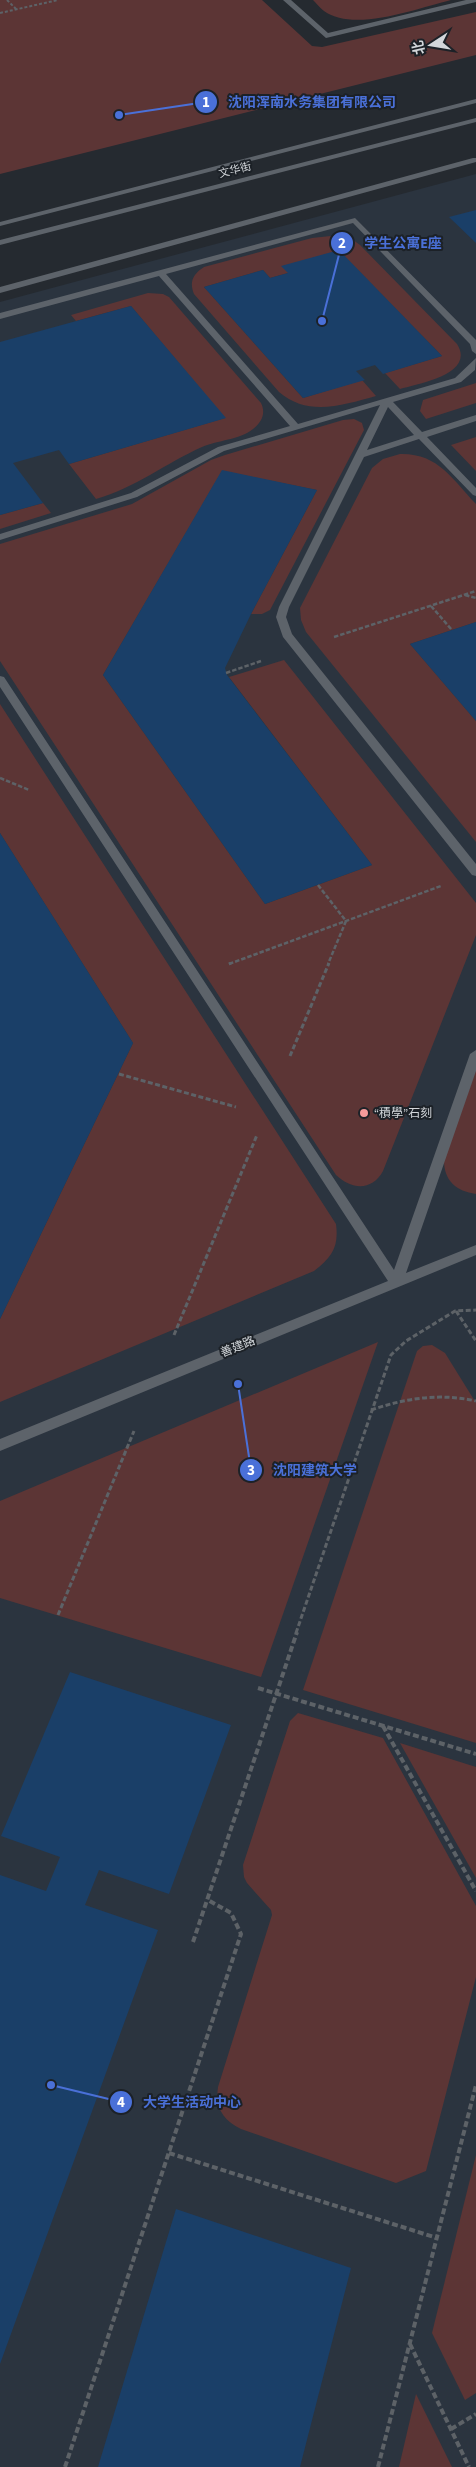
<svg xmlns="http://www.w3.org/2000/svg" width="476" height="2467" font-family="'Source Sans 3','Noto Sans SC',sans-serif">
<rect width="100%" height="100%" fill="#252a30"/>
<path fill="#2b343f" d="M476,174V2467H0V302Z"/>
<g fill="#5c3535">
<path d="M0,0H262L312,46L322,47L476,12V55L0,174Z"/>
<path d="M313,0H451C418,8 354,33 324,11C320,8 316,3 313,0Z"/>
<path d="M340,235L349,237L360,245L457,344C476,374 418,384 400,389L385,373L442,356L339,251L288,273L270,278L263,270L204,287L303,398L362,380L376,396C343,405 308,417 279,392L194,294C189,282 193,274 204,267L312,238Z"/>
<path d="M148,293L163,294L169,297L261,403C266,413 262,422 253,429C239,440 218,440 202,447C166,463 135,488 96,499L69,464L225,418L131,306L76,321L71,315Z"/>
<path d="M476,383V403L426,419L420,411L423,400Z"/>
<path d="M354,419L362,423L364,430L270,610L262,614H251L317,490L222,471L103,675L265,904L372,865L229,677L284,660L476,903V935L383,1171C372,1191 352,1190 336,1175L0,661V544L132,504L211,460L225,455L343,420Z"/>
<path d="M476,437V471L451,445Z"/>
<path d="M400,454C438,453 452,479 476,504V622L410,644L476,721V842L306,632L301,620L300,608L372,468L383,459Z"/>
<path d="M43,503L51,513L0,529V515Z"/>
<path d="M0,704L336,1224C339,1247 332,1257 314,1271L0,1402V1319L133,1043L0,833Z"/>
<path d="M476,1070V1194C456,1191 444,1181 444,1160Z"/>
<path d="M378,1342L261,1677L0,1598V1501Z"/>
<path d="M432,1345L445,1353L476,1403V1743L303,1690L417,1351L423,1346Z"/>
<path d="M298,1713L383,1738L476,1906V1977L426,2171L396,2183L241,2129C223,2120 215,2108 218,2087L272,1915L271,1910L247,1883L244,1877L243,1865L290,1721Z"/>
<path d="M400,1743L476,1767V1878Z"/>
<path d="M476,2155V2393L465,2400L432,2333Z"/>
<path d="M416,2394L452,2467H399Z"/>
</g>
<g fill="#1a3f68">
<path d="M476,210V243L449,217Z"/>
<path d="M339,250L442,356L383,374L375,365L356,371L365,380L303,398L204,287L263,270L270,278L288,273L281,266Z"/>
<path d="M131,306L226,418L69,464L59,450L13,463L43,503L0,515V342Z"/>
<path d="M222,470L317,490L251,614L225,668L227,675L372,865L265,904L103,675Z"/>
<path d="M476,622V721L410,644Z"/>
<path d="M0,833L133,1043L0,1319Z"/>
<path d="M70,1672L231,1725L169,1894L99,1870L85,1905L158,1930L0,2364V1875L46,1891L60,1857L1,1836Z"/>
<path d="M176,2209L351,2268L300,2467H98Z"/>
</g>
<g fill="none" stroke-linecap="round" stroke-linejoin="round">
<g stroke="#5d6267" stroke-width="2" stroke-dasharray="3 2" stroke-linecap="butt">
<path d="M7,0L16,9"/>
<path d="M0,13L58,0"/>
</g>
<g stroke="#5d6267" stroke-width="2.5" stroke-dasharray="4.5 2" stroke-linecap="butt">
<path d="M465,595L476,598"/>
<path d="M431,606L452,630"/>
<path d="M334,637L476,591"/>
<path d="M226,673L261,661"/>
<path d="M0,778L29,790"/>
<path d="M318,885L346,921L328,964"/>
<path d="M229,964L441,886"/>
</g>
<g stroke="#5d6267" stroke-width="3" stroke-dasharray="5 2.5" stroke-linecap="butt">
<path d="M229,964L231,963"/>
<path d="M290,1056L329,963"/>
<path d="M119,1074L236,1107"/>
<path d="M456,1311L476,1341"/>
<path d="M174,1335L257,1135"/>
<path d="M371,1410C407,1398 439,1393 476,1401"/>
<path d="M58,1615L134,1431"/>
<path d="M296,1633L391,1355L406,1341L455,1311L476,1310"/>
</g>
<g stroke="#5d6267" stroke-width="4" stroke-dasharray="6 3" stroke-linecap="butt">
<path d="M258,1688L476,1754"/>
<path d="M383,1726L476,1891"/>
<path d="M193,1942L297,1632"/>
<path d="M169,2153L437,2238"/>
<path d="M410,2344L469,2467"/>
<path d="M451,2429L476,2414"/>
<path d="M65,2467L241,1934L231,1913L208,1900"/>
<path d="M378,2467L476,2085"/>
</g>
<g fill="#5d636a" fill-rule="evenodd">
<path d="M283,0H291L328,33L466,0H476V2L326,38Z"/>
<path d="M355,218L476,340V354L472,351L470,344L353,223L166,274L298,424L455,378L476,358L475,370L461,382L393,402L422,432L476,415V421L427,437L476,488V496L473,495L419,439L364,457L289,607L286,617L292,634L476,864V876L472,875L283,637L276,617L279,607L380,405L224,451L137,497L0,540V534L131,493L218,447L290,426L159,276L0,319V313ZM388,407L414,435L367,450Z"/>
<path d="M0,676L4,677L394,1270L470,1054L476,1050V1071L406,1273L476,1245V1255L0,1451V1439L388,1281L0,687Z"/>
</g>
<path fill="#5d636a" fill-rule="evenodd" d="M473,158H476V162L0,293V287Z"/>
<g fill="#5d636a" fill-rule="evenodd">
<path d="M476,99V103L0,226V222Z"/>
<path d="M476,118V122L0,245V240Z"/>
</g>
</g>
<circle fill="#f59b9b" stroke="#1c2127" stroke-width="2" cx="364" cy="1113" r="5"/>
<g text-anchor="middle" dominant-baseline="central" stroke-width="4" stroke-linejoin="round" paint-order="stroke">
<g font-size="11" fill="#d2d6da" stroke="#1c2127">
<text transform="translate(235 170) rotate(-14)">文华街</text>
</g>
<g font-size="12" fill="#d2d6da" stroke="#1c2127" text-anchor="start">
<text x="374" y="1113">“積學”石刻</text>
</g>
<g font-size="12" fill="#d2d6da" stroke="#1c2127">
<text transform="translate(238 1347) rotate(-22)">善建路</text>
</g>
</g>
<path fill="none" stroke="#4a70d8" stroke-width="2" d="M119 115L206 102M322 321L342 243M238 1384L251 1470M51 2085L121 2102"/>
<g fill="#4a70d8" stroke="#1c2127" stroke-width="2">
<circle cx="119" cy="115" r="5"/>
<circle cx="322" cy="321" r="5"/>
<circle cx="238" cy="1384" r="5"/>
<circle cx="51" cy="2085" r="5"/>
<circle cx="206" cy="102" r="12"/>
<circle cx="342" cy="243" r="12"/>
<circle cx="251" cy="1470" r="12"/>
<circle cx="121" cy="2102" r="12"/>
</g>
<g font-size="15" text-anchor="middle" font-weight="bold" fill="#fff">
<text x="206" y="107">1</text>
<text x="342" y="248">2</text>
<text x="251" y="1475">3</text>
<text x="121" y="2107">4</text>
</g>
<g font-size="14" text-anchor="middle" font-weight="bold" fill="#4a70d8" stroke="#1c2127" stroke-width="4" stroke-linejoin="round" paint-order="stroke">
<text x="312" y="107">沈阳浑南水务集团有限公司</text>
<text x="403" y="248">学生公寓E座</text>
<text x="315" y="1475">沈阳建筑大学</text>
<text x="192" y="2107">大学生活动中心</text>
</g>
<g transform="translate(431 45) rotate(258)" stroke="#1c2127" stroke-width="4" paint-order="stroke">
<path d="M0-4L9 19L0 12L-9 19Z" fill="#d2d6da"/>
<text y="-8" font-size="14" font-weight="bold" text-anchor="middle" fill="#d2d6da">北</text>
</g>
</svg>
